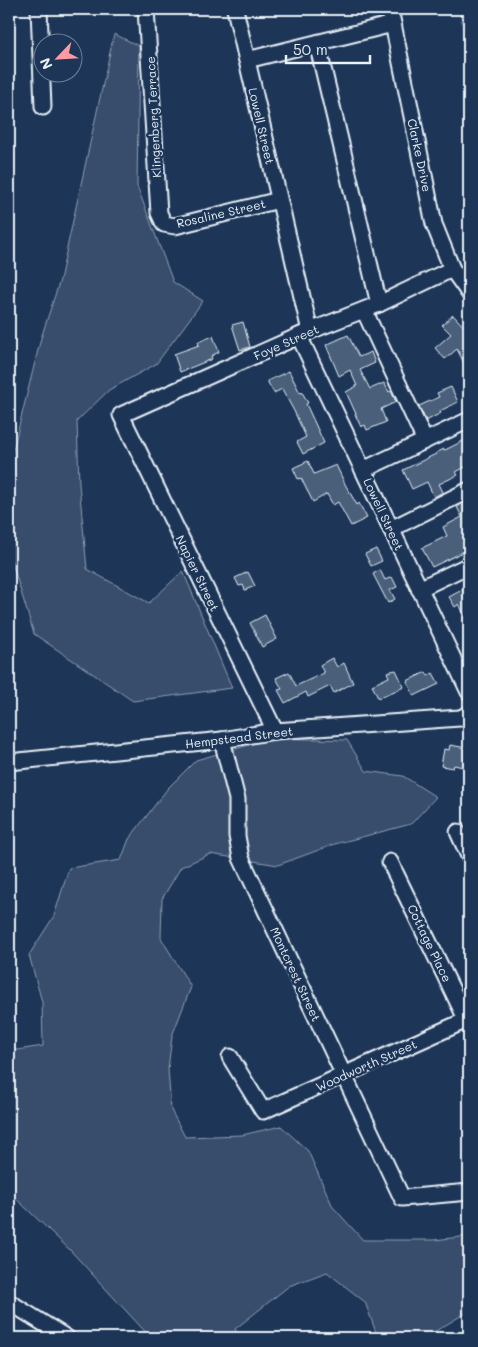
<svg xmlns="http://www.w3.org/2000/svg" width="478" height="1347" font-family="Mali,sans-serif">
<rect width="100%" height="100%" fill="#1d3557"/>
<filter id="ink" filterUnits="userSpaceOnUse"><feTurbulence type="fractalNoise" baseFrequency=".02" numOctaves="2"/><feDisplacementMap in="SourceGraphic" scale="10" xChannelSelector="R" yChannelSelector="G"/><feConvolveMatrix kernelMatrix="1 2 1 2 8 2 1 2 1" color-interpolation-filters="sRGB"/></filter>
<g filter="url(#ink)">
<g fill="#374d6c" stroke="#909fb2">
<path d="M460,9H469V64Z"/>
<path d="M114,34L139,46L137,186L173,282L203,301L156,364L109,390L77,421L79,484L87,569L149,603L183,571L232,688L133,701L34,634L9,553V466L41,338L60,280Z"/>
<path d="M274,738L347,740L366,771L403,776L436,797L411,824L335,844L278,865L210,854L181,867L162,899L161,938L191,987L172,1036L168,1069L171,1110L185,1137L242,1135L281,1126L308,1151L333,1207L363,1240H434L469,1236V1311L424,1338H378L365,1302L327,1272L289,1286L235,1329L239,1338H151L70,1250L9,1192V1049L17,1050L43,1046L42,1002L29,955L54,916L69,868L121,860L129,839L168,788L196,760Z"/>
</g>
<g fill="#495e7a" stroke="#e8f1f8">
<path d="M453,315L469,332V373L457,349L445,359L435,348L451,334L442,325Z"/>
<path d="M243,322L250,347L240,350L232,325Z"/>
<path d="M348,335L359,357L371,352L375,363L360,370L370,389L384,383L389,392L391,391L396,402L381,409L386,422L367,430L365,425L361,427L355,414H356L346,392L357,386L350,370L339,376L326,345Z"/>
<path d="M213,336L219,352L211,356L212,359L180,372L174,354L199,345L198,342Z"/>
<path d="M289,371L300,393L302,392L308,403L306,404L324,443L303,454L297,442L306,437L294,411L282,389L274,393L267,381Z"/>
<path d="M451,387L458,402L440,411L441,413L426,421L419,406L439,397L437,393Z"/>
<path d="M469,438V465L456,472L458,475L439,484L443,492L434,497L427,482L412,489L403,470L436,454V453L444,449L445,450Z"/>
<path d="M308,461L314,474L336,465L346,486L357,505L359,503L367,518L351,526L338,502L333,505L327,494L313,502L301,478L298,479L293,468Z"/>
<path d="M469,500V549L432,567L422,548L447,536L443,527L462,517L457,507Z"/>
<path d="M376,549L382,561L371,566L365,554Z"/>
<path d="M380,570L385,580L392,577L397,587L390,590L395,599L388,603L373,574Z"/>
<path d="M248,572L255,586L245,590L243,585L239,586L235,578Z"/>
<path d="M469,586V625L459,604L455,607L449,597Z"/>
<path d="M265,615L277,639L262,647L250,623Z"/>
<path d="M332,658L337,667L344,663L353,683L334,693L330,686L308,697L306,692L285,703L278,690L282,689L276,678L289,672L296,686L324,673L320,665Z"/>
<path d="M396,670L404,687L378,698L372,685L389,677L387,672Z"/>
<path d="M426,672L428,676L433,673L439,684L414,696L407,681Z"/>
<path d="M450,745L467,748L463,767L454,765L453,768L441,766L444,749L449,750Z"/>
</g>
<g fill="none" stroke-linecap="round" stroke-linejoin="round">
<g stroke="#e8f1f8" stroke-width="19">
<g id="minor">
<path d="M39,9L43,107"/>
<path d="M146,9L159,213L164,224L175,226L279,200"/>
<path d="M235,9L310,331"/>
<path d="M390,9L434,224L452,269L469,293"/>
<path d="M317,43L379,304"/>
<path d="M247,60L393,24"/>
<path d="M364,310L425,441"/>
<path d="M299,336L469,692"/>
<path d="M363,470L469,420"/>
<path d="M391,529L469,490"/>
<path d="M419,589L469,565"/>
<path d="M275,731L121,415L310,331L379,304L452,269"/>
<path d="M222,740L237,799V836L241,858L402,1198L469,1192"/>
<path d="M9,762L222,740L275,731L460,718L469,714"/>
<path d="M458,832L469,856"/>
<path d="M390,862L469,1025"/>
<path d="M230,1057L263,1111L469,1019"/>
<path d="M9,1302L67,1338"/>
</g>
</g>
<use href="#minor" stroke="#1d3557" stroke-width="15"/>
</g>
</g>
<g text-anchor="middle" dominant-baseline="central" stroke-width="5" stroke-linejoin="round" paint-order="stroke">
<g font-size="12" fill="#e8f1f8" stroke="#1d3557">
<text transform="translate(153 117) rotate(-93)">Klingenberg Terrace</text>
<text transform="translate(262 126) rotate(77)">Lowell Street</text>
<text transform="translate(420 155) rotate(78)">Clarke Drive</text>
<text transform="translate(221 213) rotate(-13)">Rosaline Street</text>
<text transform="translate(286 342) rotate(-24)">Foye Street</text>
<text transform="translate(384 514) rotate(65)">Lowell Street</text>
<text transform="translate(198 573) rotate(64)">Napier Street</text>
<text transform="translate(239 737) rotate(-7)">Hempstead Street</text>
<text transform="translate(430 943) rotate(64)">Cottage Place</text>
<text transform="translate(296 974) rotate(65)">Montcrest Street</text>
<text transform="translate(366 1065) rotate(-24)">Woodworth Street</text>
</g>
</g>
<rect width="478" height="1347" fill="none" stroke="#1d3557" stroke-width="30"/>
<rect x="15" y="15" width="448" height="1317" fill="none" stroke="#e8f1f8" stroke-width="2" filter="url(#ink)"/>
<g transform="translate(58 58) rotate(245)"><circle r="24" fill="#1d3557" stroke="#6e8097"/>
<path d="M0-4L9 19L0 12L-9 19Z" fill="#ff9aa2"/>
<text y="-8" font-size="14" font-weight="bold" text-anchor="middle" fill="#e8f1f8">N</text>
</g>
<path d="M286 55v8h84v-8" fill="none" stroke="#e8f1f8" stroke-width="2.5"/>
<text x="293" y="55" font-size="15" fill="#e8f1f8" stroke="#1d3557" stroke-width="4" paint-order="stroke">50 m</text>
</svg>
